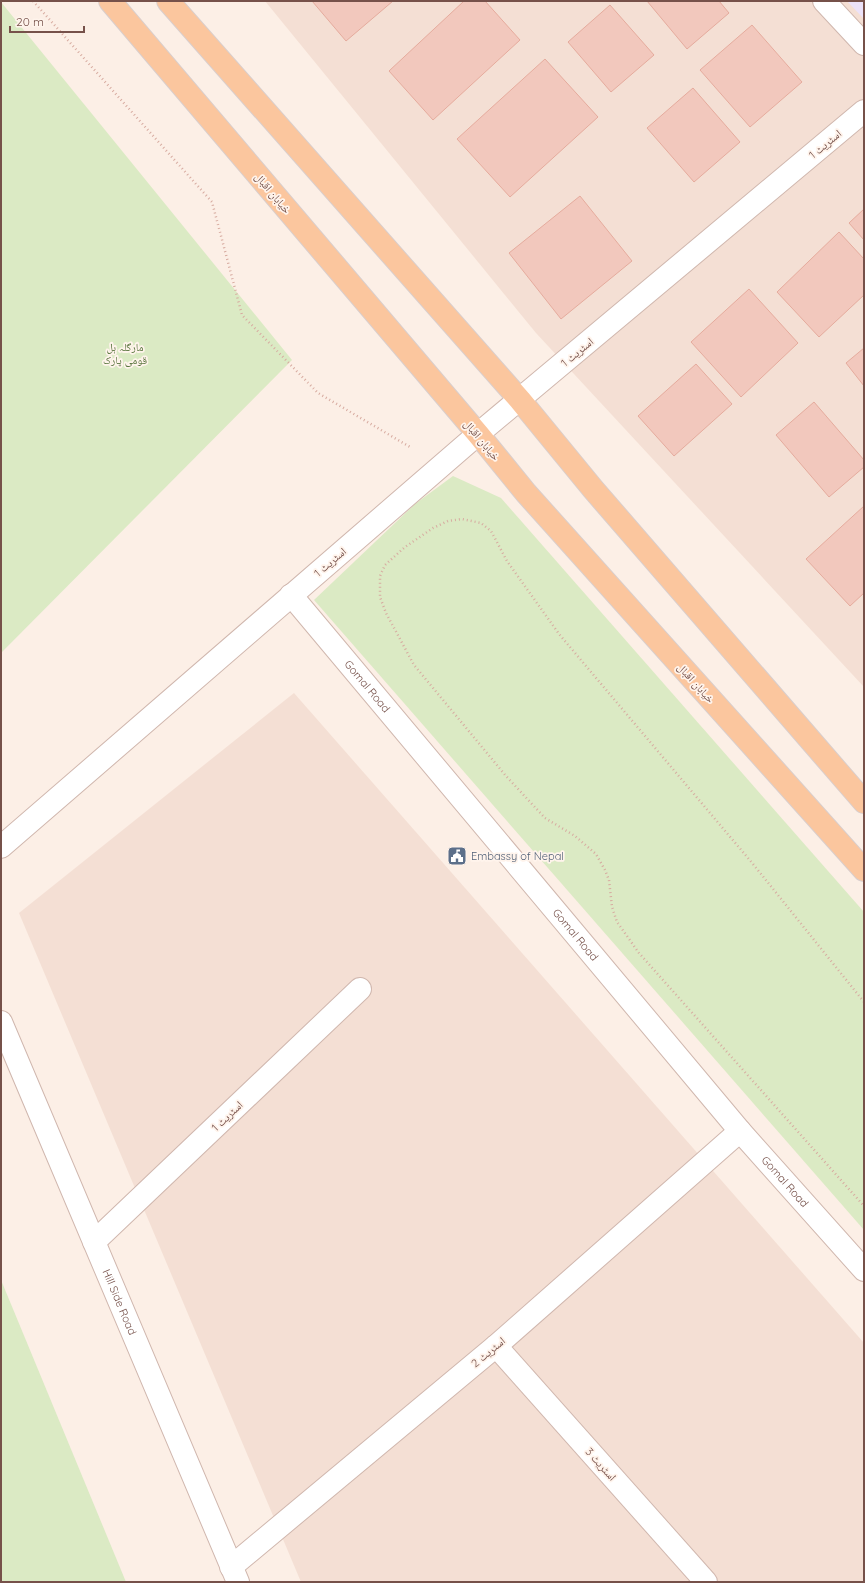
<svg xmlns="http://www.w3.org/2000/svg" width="865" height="1583" font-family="Quicksand,'Noto Naskh Arabic',sans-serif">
<rect width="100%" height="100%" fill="#fcefe6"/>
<g fill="#f4dfd4">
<path d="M265,1H864V687L536,333Z"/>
<path d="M294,693L864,1343V1582H301L19,913Z"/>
</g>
<path fill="#ece2f9" d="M847,1H864V19Z"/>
<g fill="#dbeac4">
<path d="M1,2L292,360L1,653Z"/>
<path d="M453,476L501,498L864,912V1230L314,600L415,504Z"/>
<path d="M1,1280L126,1582H1Z"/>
</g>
<g fill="#f2c8bd" stroke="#e5ab9d">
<path d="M312,1H393L346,41Z"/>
<path d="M464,1H485L520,40L433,120L389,71Z"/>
<path d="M647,1H719L729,13L687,49Z"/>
<path d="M610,5L654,55L611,92L568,42Z"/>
<path d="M752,25L802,82L750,127L700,70Z"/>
<path d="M545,59L598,117L510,197L457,139Z"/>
<path d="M693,88L740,142L694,182L647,128Z"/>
<path d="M580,196L632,261L561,319L509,253Z"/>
<path d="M864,209V240L849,223Z"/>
<path d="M839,232L864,259V295L819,337L777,292Z"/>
<path d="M749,289L798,343L741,397L691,342Z"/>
<path d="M864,348V386L846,363Z"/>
<path d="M696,364L732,404L674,456L638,416Z"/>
<path d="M814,402L864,460V467L829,497L776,435Z"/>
<path d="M864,506V593L850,606L806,559Z"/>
</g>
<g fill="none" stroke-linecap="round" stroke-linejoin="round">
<g stroke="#d0b7ae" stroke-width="24">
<g id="minor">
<path d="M824,1L864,44"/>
<path id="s1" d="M291,595L740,1131L864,1270"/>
<path d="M1,847L478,434L864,111"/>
<path id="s2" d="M1,1022L238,1582"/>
<path d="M94,1242L360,989"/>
<path d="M496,1346L706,1582"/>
<path d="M231,1567L496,1346L740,1131"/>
</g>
</g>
<g stroke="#d9cecc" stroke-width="24">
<g id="major">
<path d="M110,1L478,434L526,493L864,870"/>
<path d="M168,1L520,400L593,489L864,802"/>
</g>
</g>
<g stroke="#d7aba0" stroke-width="2.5" stroke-dasharray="1 3" stroke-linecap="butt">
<path d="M33,1L212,202L242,315L318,393L410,447"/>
<path d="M864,1002L753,864L559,634L507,561L491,531L481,523L462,519L448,521L433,528L405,547L385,565L380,576V597L386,613L414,665L506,776L545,818L575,836L596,854L605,870L609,880L612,907L617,922L639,953L864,1206"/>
</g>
<use href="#minor" stroke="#fff" stroke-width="22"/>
<use href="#major" stroke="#fbc69e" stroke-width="22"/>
</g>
<defs>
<g id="civic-square" transform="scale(1)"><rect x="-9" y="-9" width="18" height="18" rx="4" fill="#5c6f8a" stroke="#fff4ec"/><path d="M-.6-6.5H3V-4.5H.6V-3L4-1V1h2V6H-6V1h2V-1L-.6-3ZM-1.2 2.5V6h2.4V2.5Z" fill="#fff"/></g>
</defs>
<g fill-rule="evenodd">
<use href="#civic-square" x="457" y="856"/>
</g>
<g text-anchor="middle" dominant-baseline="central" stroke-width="3.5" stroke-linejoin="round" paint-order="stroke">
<g font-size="11" fill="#76514a" stroke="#fff4ec">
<text transform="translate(825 144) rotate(-40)">اسٹریٹ 1</text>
<text transform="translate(273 193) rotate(50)">خیابان اقبال</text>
<text transform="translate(577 352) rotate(-40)">اسٹریٹ 1</text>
<text transform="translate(482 440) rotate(50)">خیابان اقبال</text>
<text transform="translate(330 562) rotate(-41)">اسٹریٹ 1</text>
<text transform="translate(696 683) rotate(48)">خیابان اقبال</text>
<text stroke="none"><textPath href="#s1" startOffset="119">Gomal Road</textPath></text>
<text stroke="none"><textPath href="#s1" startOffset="443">Gomal Road</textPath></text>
<text transform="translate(227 1116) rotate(-44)">اسٹریٹ 1</text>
<text stroke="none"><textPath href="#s1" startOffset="767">Gomal Road</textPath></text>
<text stroke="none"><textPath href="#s2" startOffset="304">Hill Side Road</textPath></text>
<text transform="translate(488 1352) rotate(-40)">اسٹریٹ 2</text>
<text transform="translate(601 1464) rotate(48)">اسٹریٹ 3</text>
</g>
<g font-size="11" fill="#5a763f" stroke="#fff4ec">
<text x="125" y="347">مارگلہ ہل<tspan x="125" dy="13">قومی پارک</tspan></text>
</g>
<g font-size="11" fill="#4e5e75" stroke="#fff4ec" text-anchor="start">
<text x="471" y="856">Embassy of Nepal</text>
</g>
</g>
<rect width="865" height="1583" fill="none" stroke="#76514a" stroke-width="4"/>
<path d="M10 26v6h74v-6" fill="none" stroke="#76514a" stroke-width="2"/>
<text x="16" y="26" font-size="12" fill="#76514a" stroke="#fff4ec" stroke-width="3" paint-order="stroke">20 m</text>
</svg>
